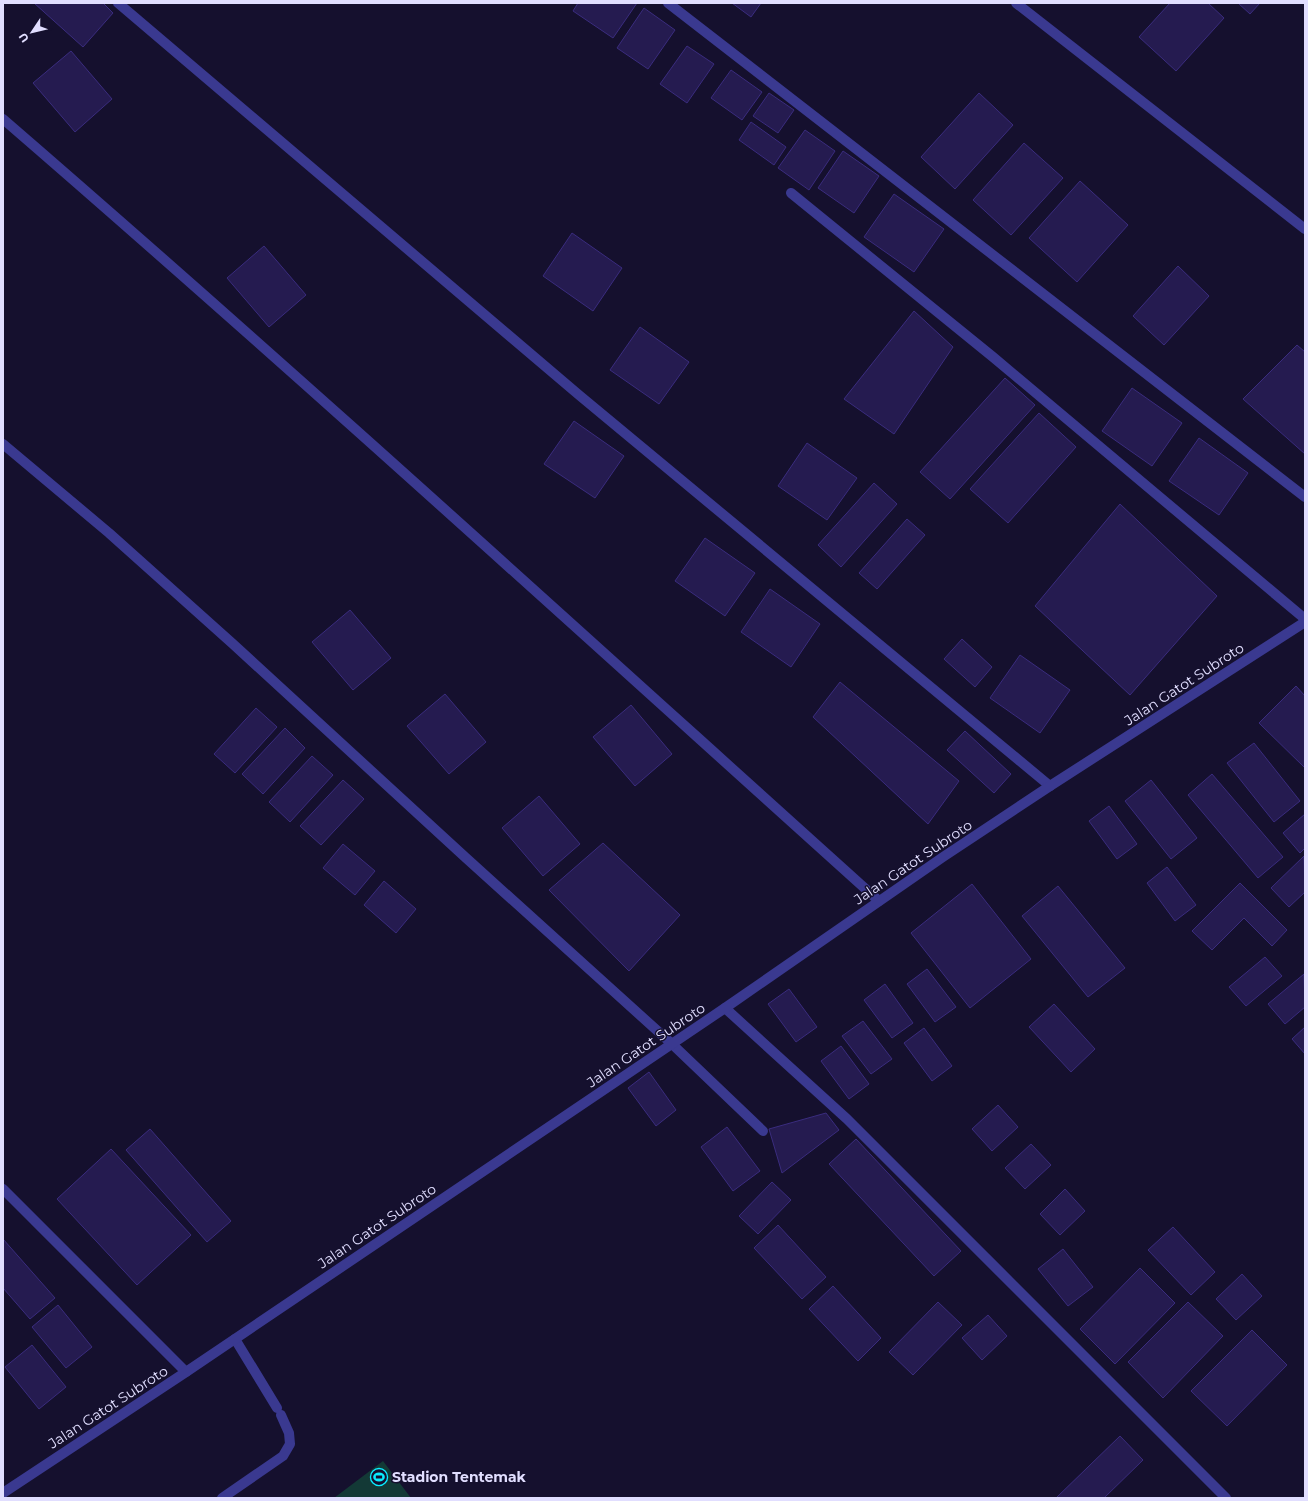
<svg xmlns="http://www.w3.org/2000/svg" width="1308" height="1501" font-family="Montserrat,sans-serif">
<rect width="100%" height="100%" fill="#15102e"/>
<path fill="#133936" d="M383,1461L411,1498H334Z"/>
<g fill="#251b50" stroke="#3a2c7e">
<path d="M34,3H103L113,13L83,47Z"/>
<path d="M578,3H637L613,38L573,11Z"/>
<path d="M732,3H761L751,17Z"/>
<path d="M1170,3H1208L1224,18L1176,71L1139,37Z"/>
<path d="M1238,3H1260L1250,14Z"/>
<path d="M644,8L675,30L648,69L617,48Z"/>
<path d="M687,46L714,64L687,103L660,84Z"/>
<path d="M71,51L112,99L75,132L33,83Z"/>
<path d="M731,70L762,92L742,120L711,98Z"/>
<path d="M769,93L794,110L778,133L753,116Z"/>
<path d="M979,93L1013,125L955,189L921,157Z"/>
<path d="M751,122L786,147L774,165L739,140Z"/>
<path d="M805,130L835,151L809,190L778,168Z"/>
<path d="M1024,143L1063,178L1011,235L973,200Z"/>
<path d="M843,151L879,176L854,213L818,188Z"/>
<path d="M1080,181L1128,225L1077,282L1029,238Z"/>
<path d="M894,194L944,229L914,272L864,237Z"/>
<path d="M572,233L622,268L593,311L543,276Z"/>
<path d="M264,246L306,295L269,327L227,278Z"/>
<path d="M1178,266L1209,296L1164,345L1133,316Z"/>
<path d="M914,311L953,347L894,434L844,399Z"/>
<path d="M640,327L689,362L659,404L610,370Z"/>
<path d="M1297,345L1305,352V454L1243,399Z"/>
<path d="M1005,378L1035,405L950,499L920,472Z"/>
<path d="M1132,388L1182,423L1152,466L1102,431Z"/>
<path d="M1039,413L1076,447L1008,523L970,489Z"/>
<path d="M574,421L624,456L595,498L544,464Z"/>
<path d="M1199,438L1248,473L1219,515L1169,481Z"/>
<path d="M807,443L857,478L827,520L778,486Z"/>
<path d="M874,483L897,504L841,567L818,545Z"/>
<path d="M1120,504L1217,596L1130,695L1035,606Z"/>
<path d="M907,519L925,535L877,589L859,573Z"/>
<path d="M705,538L755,573L725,616L675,581Z"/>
<path d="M770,589L820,624L791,667L741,632Z"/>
<path d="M350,610L391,658L353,690L312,642Z"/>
<path d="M962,639L992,667L975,687L944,659Z"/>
<path d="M1020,655L1070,690L1040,733L990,698Z"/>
<path d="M840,682L959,781L928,824L813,717Z"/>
<path d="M1296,686L1305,696V768L1259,723Z"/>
<path d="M445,694L486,742L449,774L407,726Z"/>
<path d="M631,705L672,754L635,786L593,737Z"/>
<path d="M256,708L277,727L235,773L214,754Z"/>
<path d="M285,728L305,748L263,794L242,774Z"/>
<path d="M965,731L1011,774L994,793L947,750Z"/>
<path d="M1254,743L1300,801L1274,822L1227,763Z"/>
<path d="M312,756L333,775L290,822L269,802Z"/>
<path d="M1212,774L1283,857L1258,878L1188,795Z"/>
<path d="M343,780L364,799L321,845L300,826Z"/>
<path d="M1151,780L1197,838L1171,859L1125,801Z"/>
<path d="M539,796L580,844L543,876L502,828Z"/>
<path d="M1109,806L1137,844L1117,859L1089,821Z"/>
<path d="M1305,814V848L1300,853L1283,833Z"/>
<path d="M603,843L680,915L629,971L549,890Z"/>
<path d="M343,844L375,871L355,895L323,868Z"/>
<path d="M1304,856L1305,892L1289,907L1271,888Z"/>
<path d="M1167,867L1196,905L1175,921L1147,883Z"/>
<path d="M384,881L416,909L396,933L364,905Z"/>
<path d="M1240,883L1287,930L1272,946L1244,918L1212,950L1192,931Z"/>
<path d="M972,884L1031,959L970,1008L911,933Z"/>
<path d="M1058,886L1125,968L1088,997L1022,916Z"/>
<path d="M1265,957L1282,976L1246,1006L1229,987Z"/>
<path d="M927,969L956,1007L935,1022L907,984Z"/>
<path d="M1304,974L1305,1007L1285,1024L1268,1004Z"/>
<path d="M885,984L913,1023L892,1038L864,1000Z"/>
<path d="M789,989L817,1027L796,1042L768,1004Z"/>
<path d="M1054,1004L1095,1049L1071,1072L1029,1027Z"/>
<path d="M863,1021L892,1059L871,1074L842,1036Z"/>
<path d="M1305,1027V1054L1292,1039Z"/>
<path d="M924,1028L952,1066L932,1081L904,1043Z"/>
<path d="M841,1046L869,1084L849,1099L821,1061Z"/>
<path d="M649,1072L676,1110L656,1126L628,1088Z"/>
<path d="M998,1105L1018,1127L992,1151L972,1129Z"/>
<path d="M826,1113L839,1130L782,1173L769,1129Z"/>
<path d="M727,1127L760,1171L733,1191L701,1147Z"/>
<path d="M150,1129L231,1221L207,1242L126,1150Z"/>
<path d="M856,1139L961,1251L934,1276L829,1164Z"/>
<path d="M1031,1144L1051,1165L1025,1189L1005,1168Z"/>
<path d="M111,1149L191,1235L137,1285L57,1199Z"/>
<path d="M772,1182L791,1200L758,1234L739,1216Z"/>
<path d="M1065,1189L1085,1211L1060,1235L1040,1214Z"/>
<path d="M778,1225L826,1277L802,1299L754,1248Z"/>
<path d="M1173,1227L1215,1272L1191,1295L1148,1250Z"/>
<path d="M3,1239L55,1298L30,1319L3,1288Z"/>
<path d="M1063,1249L1093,1287L1068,1306L1038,1269Z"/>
<path d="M1140,1268L1175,1303L1115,1364L1080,1329Z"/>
<path d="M1242,1274L1262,1296L1236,1320L1216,1299Z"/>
<path d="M833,1286L881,1338L858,1361L809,1309Z"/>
<path d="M938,1302L962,1325L913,1375L889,1352Z"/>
<path d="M1188,1302L1223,1336L1163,1398L1128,1362Z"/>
<path d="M58,1305L92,1347L66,1368L32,1327Z"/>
<path d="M988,1315L1007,1336L982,1360L962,1338Z"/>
<path d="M1252,1330L1287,1365L1227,1426L1191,1391Z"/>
<path d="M32,1345L66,1387L39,1409L5,1367Z"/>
<path d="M1120,1436L1143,1460L1104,1498H1056Z"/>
</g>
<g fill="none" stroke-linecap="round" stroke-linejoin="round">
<g stroke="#3a3990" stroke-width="10">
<path d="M672,1044L763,1131"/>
<path d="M235,1339L277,1408"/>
<path d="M222,1498L283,1456L290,1444L289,1433L281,1415"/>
</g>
<g stroke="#3a3990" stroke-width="10">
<path d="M118,3L579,395L1050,786"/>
<path d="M668,3L1305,497"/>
<path d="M1016,3L1305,229"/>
<path d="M3,119C299,375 588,639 879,901"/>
<path d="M791,193L993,357L1305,619"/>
<path d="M3,444L109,533L233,644L465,857L672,1044"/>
<path d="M725,1008L847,1119L1226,1498"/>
<path d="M3,1189L186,1372"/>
</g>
<path stroke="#3a3990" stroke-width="10" d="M3,1493L186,1372L725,1008L943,857L1050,786L1305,622"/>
</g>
<defs>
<g id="stadium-ring" transform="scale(0.9)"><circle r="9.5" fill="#15102e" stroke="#0aecff" stroke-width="1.5"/><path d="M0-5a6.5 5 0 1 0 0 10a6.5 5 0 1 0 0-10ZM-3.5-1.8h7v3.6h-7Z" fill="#0aecff"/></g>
</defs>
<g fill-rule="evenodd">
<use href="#stadium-ring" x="379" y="1477"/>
</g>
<g text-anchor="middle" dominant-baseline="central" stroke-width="3" stroke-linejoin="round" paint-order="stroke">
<g font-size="14" fill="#e1deff" stroke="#15102e">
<text transform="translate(1184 684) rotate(-33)">Jalan Gatot Subroto</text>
<text transform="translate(913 862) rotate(-34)">Jalan Gatot Subroto</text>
<text transform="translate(646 1045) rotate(-34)">Jalan Gatot Subroto</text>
<text transform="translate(377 1226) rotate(-34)">Jalan Gatot Subroto</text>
<text transform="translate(108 1407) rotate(-33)">Jalan Gatot Subroto</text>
</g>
<g font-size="14" font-weight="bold" fill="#e1deff" stroke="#15102e" text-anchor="start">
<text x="392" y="1477">Stadion Tentemak</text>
</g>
</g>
<rect width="1308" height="1501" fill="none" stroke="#e1deff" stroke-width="8"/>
<g transform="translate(32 32) rotate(235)" stroke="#15102e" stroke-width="3" paint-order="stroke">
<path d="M0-3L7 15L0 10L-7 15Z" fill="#e1deff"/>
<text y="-6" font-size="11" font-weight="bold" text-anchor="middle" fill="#e1deff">U</text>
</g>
</svg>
